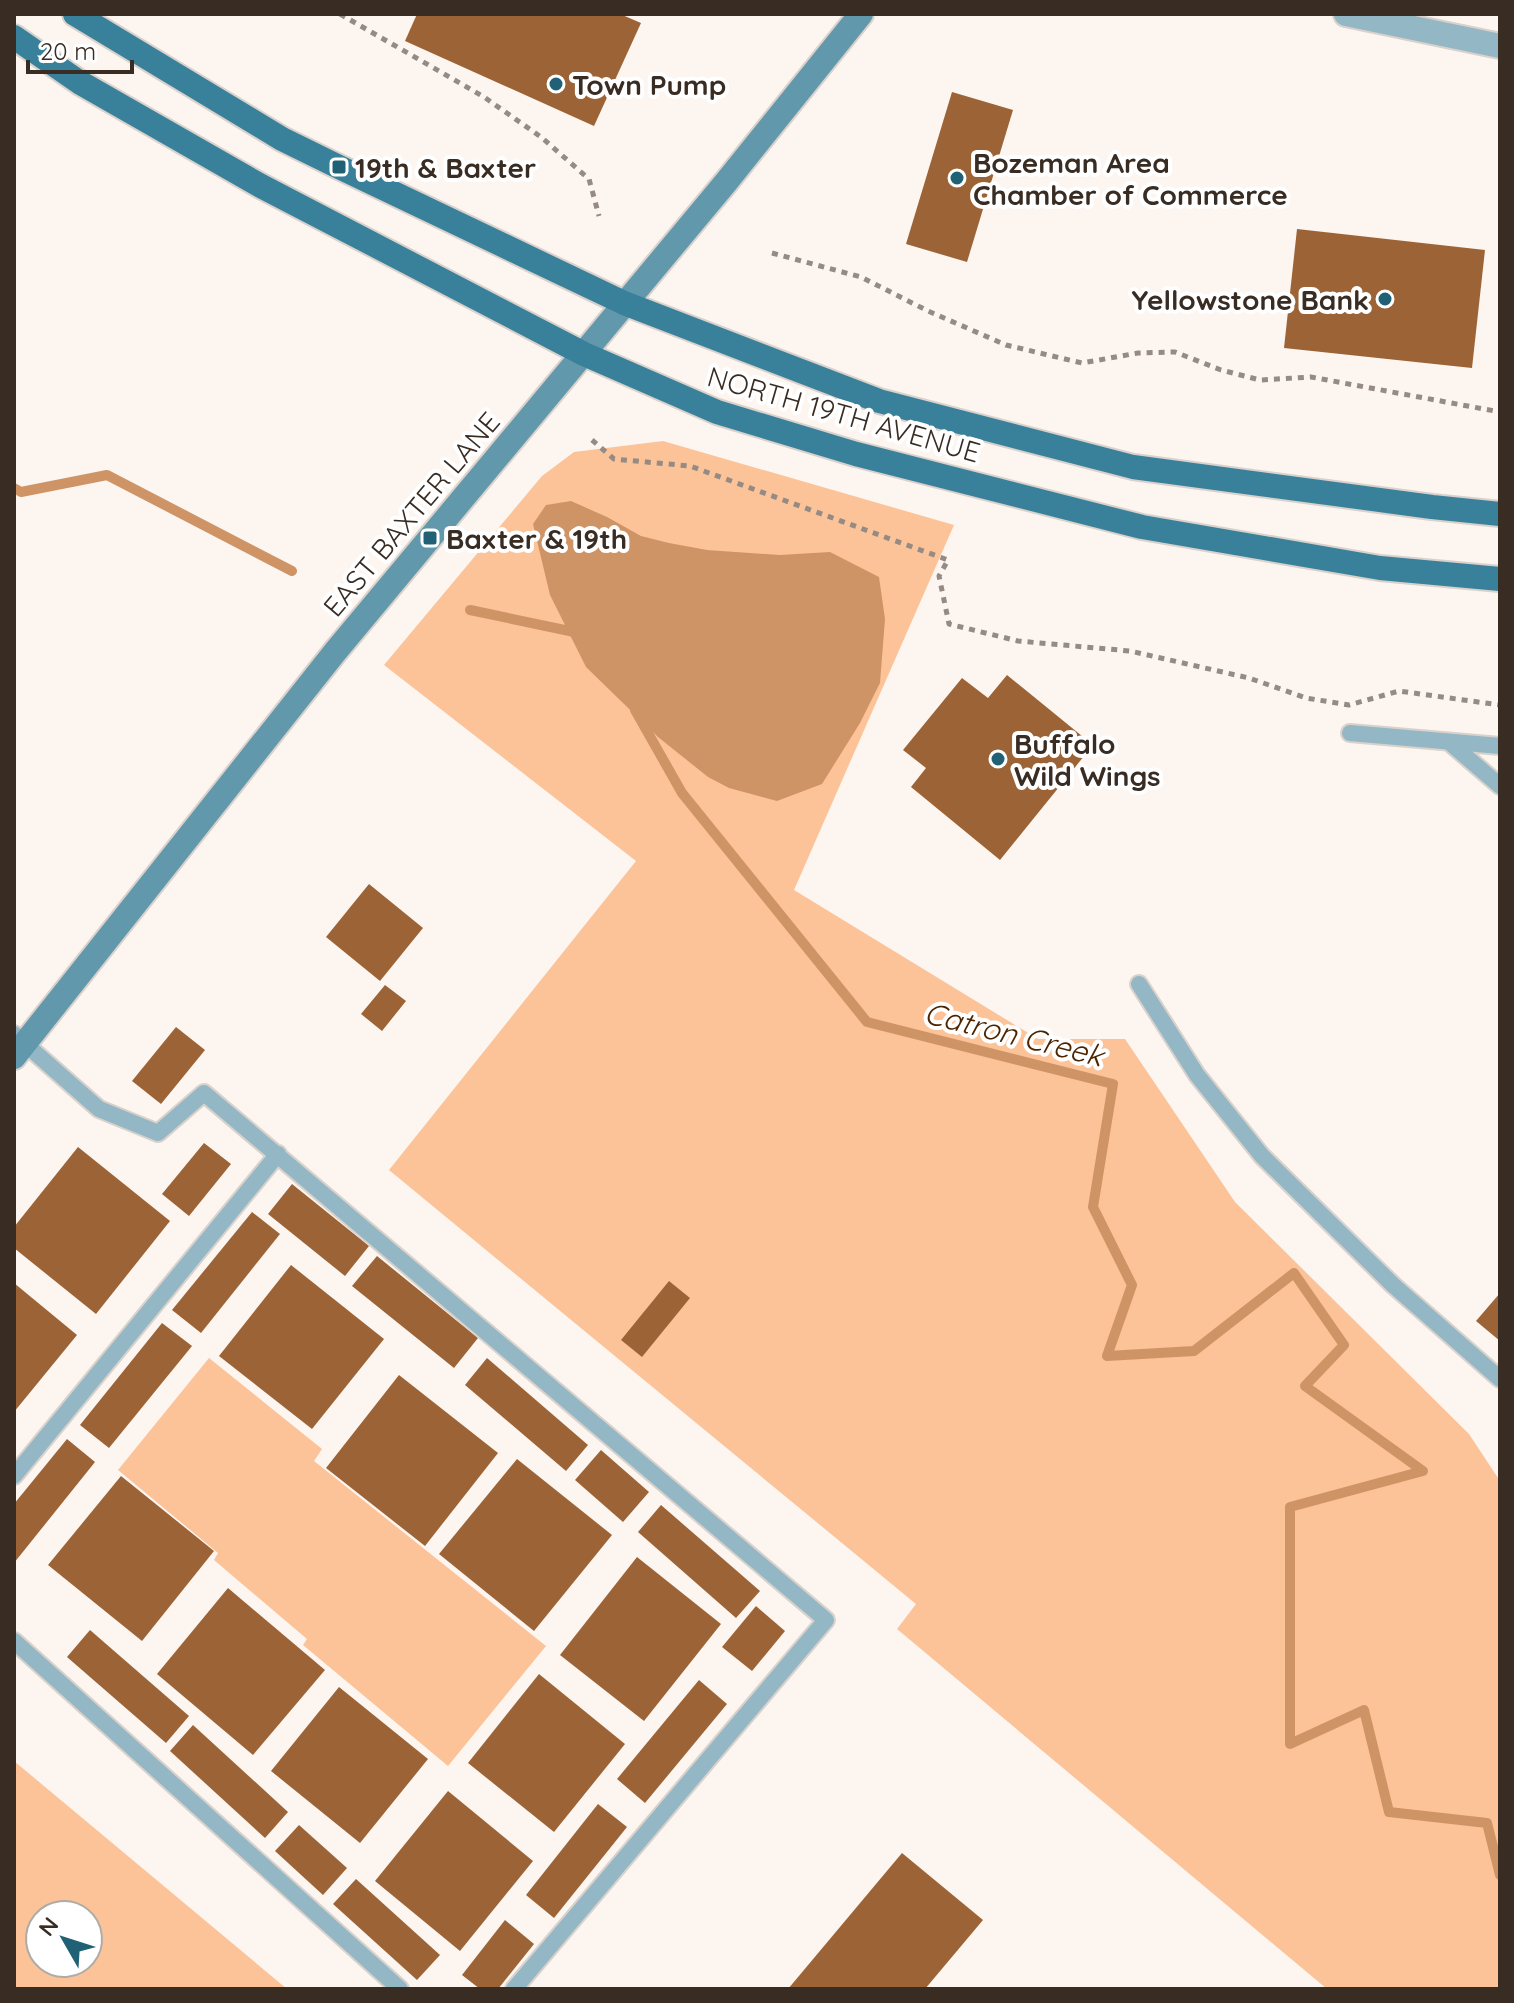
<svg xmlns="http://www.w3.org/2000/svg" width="1514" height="2003" font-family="Quicksand,sans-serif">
<rect width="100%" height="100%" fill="#fcf5f0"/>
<g fill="#fcc399" fill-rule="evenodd">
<path d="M663,441L954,525L794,890L1038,1039H1125L1235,1202L1469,1434L1500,1481V1989H1327L897,1629L916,1604L389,1170L636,861L384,665L542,476L574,452Z"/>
<path d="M209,1358L322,1449L314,1461L546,1646L448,1766L303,1645L307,1639L214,1560L218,1553L118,1470Z"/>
<path d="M14,1761L287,1989H14ZM40,1915H88V1963H40Z"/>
</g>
<path fill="#cf9466" d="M571,501L607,517L641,536L669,543L707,550L780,555L830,552L879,577L885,619L880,683L860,723L822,784L777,801L729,788L708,777L658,737L586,667L550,595L533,524L546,505Z"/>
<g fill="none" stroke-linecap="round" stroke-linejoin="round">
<g stroke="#cf9466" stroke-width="10">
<path d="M14,488L21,492L107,475L292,571"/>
<path d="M470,610L579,633"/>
<path d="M635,710L682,793L867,1022L1113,1084L1093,1207L1132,1285L1107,1356L1194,1351L1294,1273L1344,1345L1305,1386L1423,1471L1290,1507V1744L1364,1710L1389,1812L1487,1823L1500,1875"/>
</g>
</g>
<g fill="#9c6436">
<path d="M417,14H620L641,23L594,126L405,41Z"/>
<path d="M952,92L1013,110L967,262L906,244Z"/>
<path d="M1297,229L1485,250L1472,368L1284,348Z"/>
<path d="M1007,675L1093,745L1000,860L911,787L926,768L903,750L962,678L988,698Z"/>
<path d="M369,884L423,928L380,981L326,937Z"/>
<path d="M385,985L406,1001L382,1031L361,1014Z"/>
<path d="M176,1027L205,1050L161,1104L132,1081Z"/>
<path d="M204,1143L231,1164L189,1216L162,1194Z"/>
<path d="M78,1147L170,1221L96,1314L14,1248V1227Z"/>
<path d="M292,1184L369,1246L345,1276L268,1214Z"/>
<path d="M252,1212L280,1234L201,1333L172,1310Z"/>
<path d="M377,1256L478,1338L454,1368L352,1286Z"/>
<path d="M291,1265L384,1339L312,1429L219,1356Z"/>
<path d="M669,1281L690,1298L642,1357L621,1340Z"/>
<path d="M14,1283L77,1335L14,1412Z"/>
<path d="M1500,1293V1341L1476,1321Z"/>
<path d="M162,1323L192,1346L109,1448L80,1425Z"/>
<path d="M487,1358L588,1445L566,1471L465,1385Z"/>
<path d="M399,1375L498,1453L425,1546L326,1468Z"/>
<path d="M67,1439L95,1462L14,1563V1504Z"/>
<path d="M601,1450L649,1492L623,1522L575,1480Z"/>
<path d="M517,1459L612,1535L534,1631L439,1554Z"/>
<path d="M121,1476L214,1551L142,1641L48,1565Z"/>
<path d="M661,1505L760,1591L736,1618L638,1532Z"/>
<path d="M637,1557L721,1624L644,1721L560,1655Z"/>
<path d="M228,1588L325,1670L253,1755L157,1674Z"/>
<path d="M756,1606L785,1631L752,1671L722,1647Z"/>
<path d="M90,1630L189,1716L166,1743L67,1657Z"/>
<path d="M539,1674L625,1744L554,1832L468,1763Z"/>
<path d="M699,1680L727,1704L645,1803L617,1779Z"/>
<path d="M339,1687L428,1759L360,1843L271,1771Z"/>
<path d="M193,1725L288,1812L265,1838L170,1751Z"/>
<path d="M448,1791L533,1861L460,1951L375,1881Z"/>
<path d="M598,1804L627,1827L554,1918L526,1895Z"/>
<path d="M299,1825L347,1868L323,1895L275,1851Z"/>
<path d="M902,1853L983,1920L925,1989H788Z"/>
<path d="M356,1879L440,1955L417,1980L333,1904Z"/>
<path d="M505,1920L534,1944L498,1989H480L462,1975Z"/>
</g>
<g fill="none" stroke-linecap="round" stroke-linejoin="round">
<g stroke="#d9d1cb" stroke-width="20">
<g id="service">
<path d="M1350,733L1500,746"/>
<path d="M1449,742L1500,786"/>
<path d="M1139,984L1197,1075L1262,1156L1393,1285L1500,1379"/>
<path d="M14,1034L99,1109L158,1133L204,1093L826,1620L514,1989"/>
<path d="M14,1476L278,1154"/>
<path d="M14,1641L400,1989"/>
</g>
</g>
<g stroke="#d9d1cb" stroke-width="28">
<path id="minor" d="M1346,14L1500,46"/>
</g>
<g stroke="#d9d1cb" stroke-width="28">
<path id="secondary" d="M14,1057L335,652L727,181L861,14"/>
</g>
<g stroke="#d9d1cb" stroke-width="28">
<g id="primary">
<path d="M75,14L282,139L339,167L624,303L879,401L1133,467L1432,507L1500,514"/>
<path d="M14,37L79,82L261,186L584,354L717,412L856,454L1142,527L1380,568L1500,579"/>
</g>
</g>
<g stroke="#958b84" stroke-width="5" stroke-dasharray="6 6" stroke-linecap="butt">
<path d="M340,14L484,97L541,137L589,179L599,216"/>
<path d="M772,253L861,277L928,311L1006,345L1082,363L1138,353L1175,352L1221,370L1260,380L1311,377L1500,412"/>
<path d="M592,440L614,459L690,466L948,560L939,576L949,624L1018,641L1130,651L1249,678L1306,698L1349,705L1399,691L1500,705"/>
</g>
<use href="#service" stroke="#94b7c5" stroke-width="16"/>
<use href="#minor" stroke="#94b7c5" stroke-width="24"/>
<use href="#secondary" stroke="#6298ac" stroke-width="24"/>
<use href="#primary" stroke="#39819a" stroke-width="24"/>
</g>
<g fill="#206176" stroke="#fff" stroke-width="3">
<circle cx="556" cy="84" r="8"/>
<rect x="331" y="159" width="16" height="16" rx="4"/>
<circle cx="957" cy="178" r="8"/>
<circle cx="1385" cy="299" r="8"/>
<rect x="422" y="530" width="16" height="16" rx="4"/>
<circle cx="998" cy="759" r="8"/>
</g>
<g text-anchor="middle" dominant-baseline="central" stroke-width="8" stroke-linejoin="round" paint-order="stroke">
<g font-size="28" font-weight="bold" fill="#382c23" stroke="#fff" text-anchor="start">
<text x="572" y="84">Town Pump</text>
<text x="973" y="162">Bozeman Area<tspan x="973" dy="32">Chamber of Commerce</tspan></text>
<text x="355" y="167">19th &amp; Baxter</text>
<text x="1369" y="299" text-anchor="end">Yellowstone Bank</text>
<text x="446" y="538">Baxter &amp; 19th</text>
<text x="1014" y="743">Buffalo<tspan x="1014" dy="32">Wild Wings</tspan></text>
</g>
<g font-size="28" fill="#382c23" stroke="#fff">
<text transform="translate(844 414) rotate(16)">NORTH 19TH AVENUE</text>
<text transform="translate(411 514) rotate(-50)">EAST BAXTER LANE</text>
</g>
<g font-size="30" font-style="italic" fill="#4c2500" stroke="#fff">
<text transform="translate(1014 1034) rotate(14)">Catron Creek</text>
</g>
</g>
<rect width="1514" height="2003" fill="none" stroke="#382c23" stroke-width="32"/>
<g transform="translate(64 1939) rotate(309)"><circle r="38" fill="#ffffff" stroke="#afaba7" stroke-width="2"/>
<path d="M0-6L14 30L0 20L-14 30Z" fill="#206176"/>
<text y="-12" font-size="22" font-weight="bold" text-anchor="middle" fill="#382c23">N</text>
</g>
<path d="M28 60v12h104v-12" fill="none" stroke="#382c23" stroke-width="4"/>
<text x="40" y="60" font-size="24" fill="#382c23" stroke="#ffffff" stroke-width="6" paint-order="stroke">20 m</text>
</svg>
